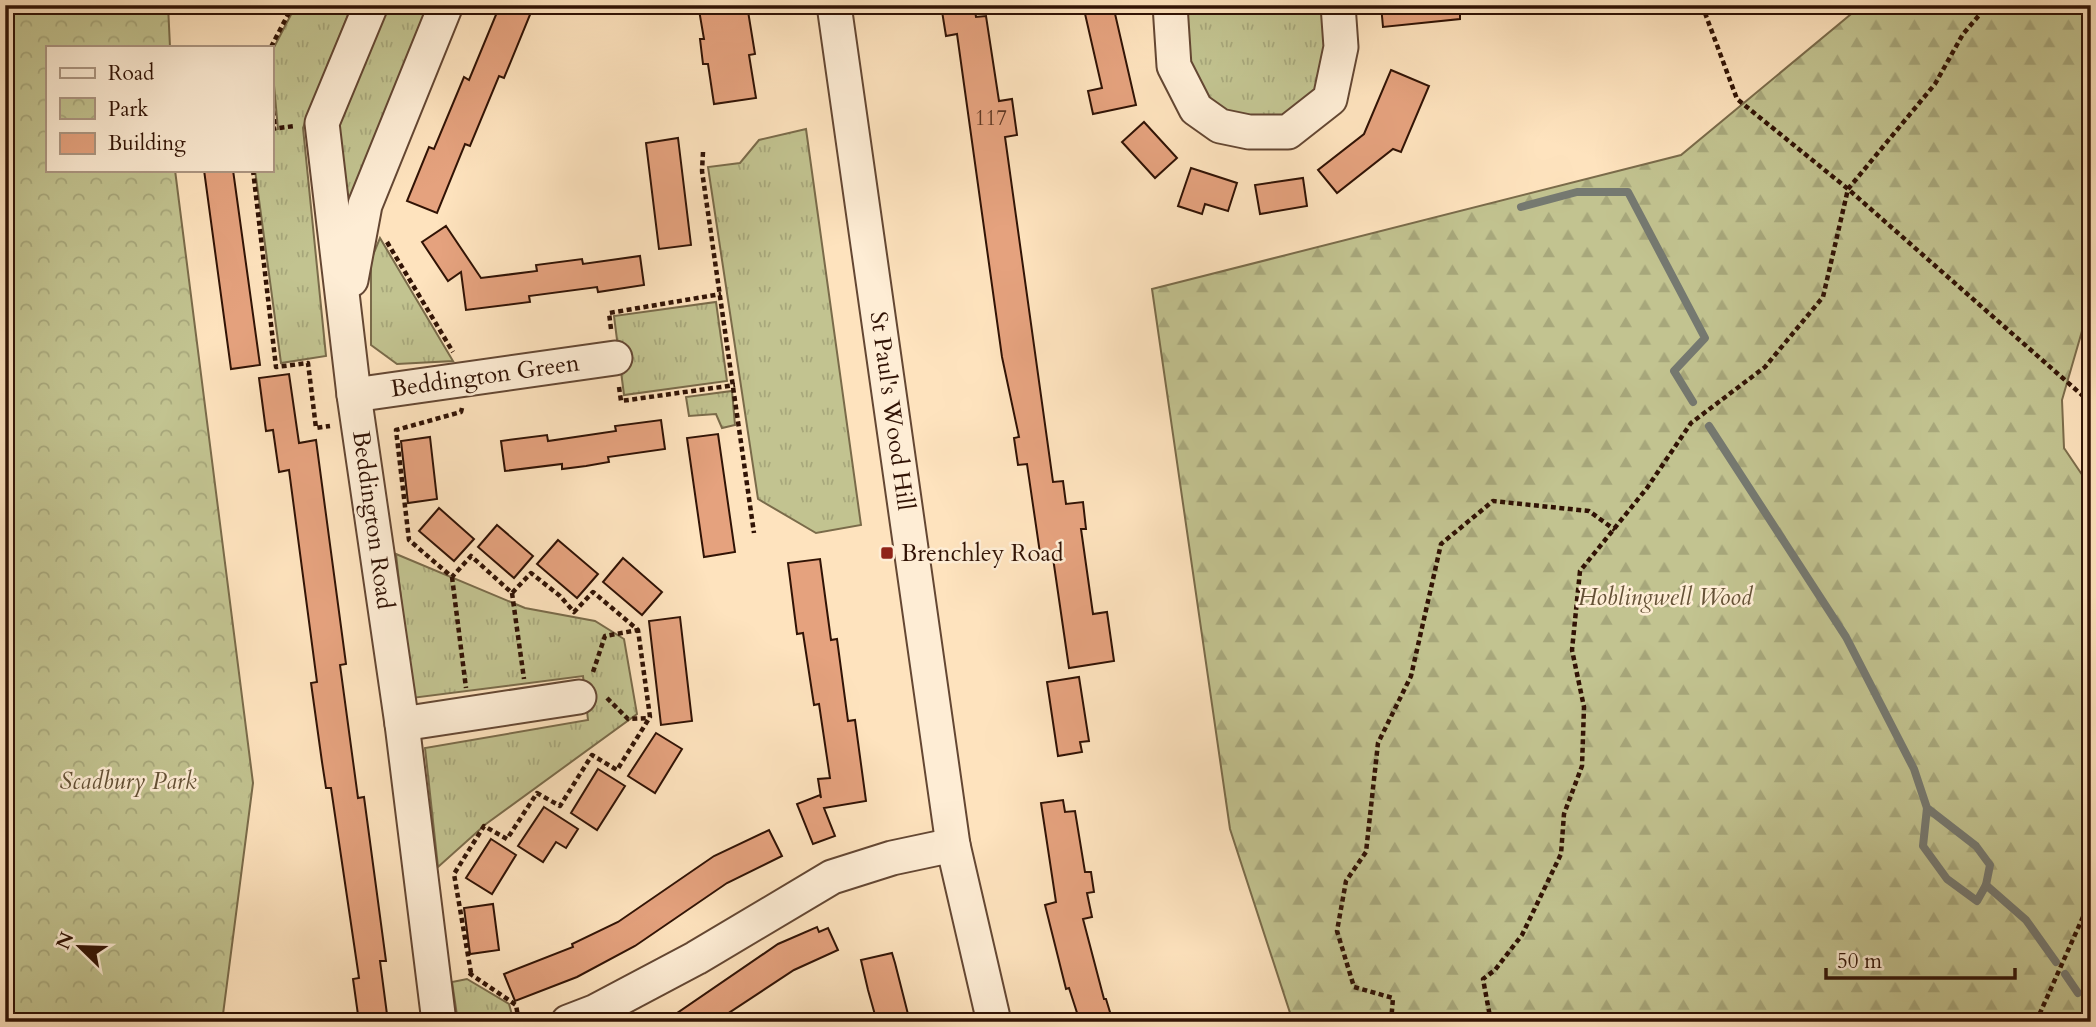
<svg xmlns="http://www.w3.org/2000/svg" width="2096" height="1027" font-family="Cardo,serif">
<defs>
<pattern id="grass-tufts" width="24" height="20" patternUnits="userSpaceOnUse" patternTransform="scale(1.75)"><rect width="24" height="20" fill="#c2c390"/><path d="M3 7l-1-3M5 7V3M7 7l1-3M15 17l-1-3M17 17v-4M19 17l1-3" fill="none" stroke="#a7a77b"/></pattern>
<pattern id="forest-firs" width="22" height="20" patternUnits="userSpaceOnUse" patternTransform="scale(1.75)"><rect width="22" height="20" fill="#c2c390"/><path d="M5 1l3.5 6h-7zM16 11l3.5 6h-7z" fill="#a7a77b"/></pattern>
<pattern id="park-crowns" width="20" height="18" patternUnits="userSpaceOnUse" patternTransform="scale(1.75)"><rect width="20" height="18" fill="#c2c390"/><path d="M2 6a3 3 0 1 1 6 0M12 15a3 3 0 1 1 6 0" fill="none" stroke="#a7a77b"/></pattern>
</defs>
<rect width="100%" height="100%" fill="#fee3be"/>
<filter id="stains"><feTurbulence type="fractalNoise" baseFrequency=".00286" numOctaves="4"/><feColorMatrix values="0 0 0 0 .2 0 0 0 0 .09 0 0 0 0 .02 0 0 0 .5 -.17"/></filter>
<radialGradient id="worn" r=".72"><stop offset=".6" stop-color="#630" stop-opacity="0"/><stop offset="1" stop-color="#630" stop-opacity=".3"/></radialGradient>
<g fill="url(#grass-tufts)" stroke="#7a6b4a" stroke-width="2">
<path d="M296,5H352L303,128L326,356L281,363L255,170H271V130L278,129L271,53Z"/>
<path d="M383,5H440L345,243L332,125Z"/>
<path d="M1177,5H1331L1324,92L1279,125C1259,116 1244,112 1222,117L1194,91Z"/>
<path d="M806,129L861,525L816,533L758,499L708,167L740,163L759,140Z"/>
<path d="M380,238L453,361L397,364L371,345V260Z"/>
<path d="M716,302L727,381L624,395L614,316Z"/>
<path d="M732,391L735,425L722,428L716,414L689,416L686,397Z"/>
<path d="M396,554L525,608L595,621L624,639L637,714L486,824L438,867L425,748L588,720L583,676L412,698Z"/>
<path d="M467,979L509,1004L514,1022H458L452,982Z"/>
</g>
<path fill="url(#forest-firs)" stroke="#7a6b4a" stroke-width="2" d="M1862,5H2091V300L2062,400L2064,448L2091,488V1022H1293L1230,829L1152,289L1681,155Z"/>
<path fill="url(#park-crowns)" stroke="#7a6b4a" stroke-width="2" d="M5,5H168L170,47H47V170H175L253,783L222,1022H5Z"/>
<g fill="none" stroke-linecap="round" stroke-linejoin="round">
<g stroke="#757971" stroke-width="8">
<path d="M1521,207L1577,192H1628L1705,338L1674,371L1693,402"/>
<path d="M1709,426L1846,637L1914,769L1927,808L1923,846L1947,879L1977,901L1986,885L1990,865L1976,846L1927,808"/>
<path d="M1986,885L2026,920L2056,962"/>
<path d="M2065,974L2078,993"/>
</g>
</g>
<g fill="#e5a27e" stroke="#311305" stroke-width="2">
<path d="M500,5H534L504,78L499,76L470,146L465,144L437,213L407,201L429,147L434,149L464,77L469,80Z"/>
<path d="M703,5H747L755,54L749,55L756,98L714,104L708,64H703L700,39H704L699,10L703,9Z"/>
<path d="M941,5H974L976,17L986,16L999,101L1012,99L1017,135L1005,137L1053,482L1063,481L1066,504L1083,502L1086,529H1081L1093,614L1107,612L1114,661L1069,668L1053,558L1041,560L1027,464L1018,465L1014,438L1019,437L1002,357L957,34L946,36Z"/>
<path d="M1083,5H1113L1136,105L1093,114L1088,91L1102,88Z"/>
<path d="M1381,5H1460V19L1383,27Z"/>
<path d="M1391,70L1429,86L1401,152L1393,149L1337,193L1318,170L1364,134Z"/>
<path d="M1144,122L1177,158L1155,178L1122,142Z"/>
<path d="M678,138L691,245L659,249L646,143Z"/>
<path d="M1191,168L1237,183L1228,211L1205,204L1202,214L1178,206Z"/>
<path d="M204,170H233L260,365L231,369Z"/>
<path d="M1303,178L1307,206L1260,214L1255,185Z"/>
<path d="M446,226L481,278L537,271L536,265L582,259L583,264L640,256L644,285L598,292L597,287L529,296L530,302L466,310L461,272L448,281L422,242Z"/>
<path d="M289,374L299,443L316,440L346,664L340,665L358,798L364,797L386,961H380L388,1022H359L353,979L359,978L331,788H326L322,762L311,683L317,682L289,470L279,472L273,430L266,431L259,378Z"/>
<path d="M661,420L665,449L608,457L609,462L586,466L562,469V464L505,471L501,441L547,435L548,441L616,431L615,426Z"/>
<path d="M718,434L735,552L704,557L687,438Z"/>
<path d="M430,437L437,499L408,503L401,441Z"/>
<path d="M439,508L474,539L454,561L419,531Z"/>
<path d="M497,525L533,556L514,578L478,547Z"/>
<path d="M558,540L598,574L577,598L537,564Z"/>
<path d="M623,558L662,592L642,615L603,582Z"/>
<path d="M820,559L831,640L837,639L848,721L855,720L866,801L824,808L835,836L813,844L797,804L820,795L821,798L818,779L830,778L819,704L814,705L803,633L797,634L788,563Z"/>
<path d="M680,617L692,721L661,725L649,621Z"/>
<path d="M1079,677L1089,741L1080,742L1082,752L1058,756L1047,682Z"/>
<path d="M656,733L682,749L655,793L628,776Z"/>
<path d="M598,769L625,786L597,830L571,813Z"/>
<path d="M1063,800L1065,812L1075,811L1085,872H1091L1094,892L1087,893L1092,917L1083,919L1104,999H1106L1113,1022H1080L1069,988L1066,989L1045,905L1056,902L1041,803Z"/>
<path d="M544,807L578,829L566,848L556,842L543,862L518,846Z"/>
<path d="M769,830L782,856L727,883L635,946L577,977L515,1001L504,974L573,947L572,944L618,922L714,856Z"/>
<path d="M491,839L516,855L492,894L466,878Z"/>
<path d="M493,904L499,950L470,954L464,908Z"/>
<path d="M817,927L819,932L828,928L838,950L794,970L715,1022H664L778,944Z"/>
<path d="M892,953L895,963L910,1022H877L868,990L861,960Z"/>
</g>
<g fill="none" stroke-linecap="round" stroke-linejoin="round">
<g stroke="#644733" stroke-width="37">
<g id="minor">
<path d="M371,5L322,123L354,395L402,724L439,1022"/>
<path d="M834,5L953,845L994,1022"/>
<path d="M1170,5L1174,66L1196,109L1220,126L1249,132H1288L1330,99L1341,47L1338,5"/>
<path d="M351,280L365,205L446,5"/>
<path d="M354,395L615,358"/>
<path d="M402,724L579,697"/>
<path d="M568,1022L594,1012L696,958L832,877L892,858L953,845"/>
</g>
</g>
<g stroke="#311305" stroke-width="4.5" stroke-dasharray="5 3.5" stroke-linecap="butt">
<path d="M1702,5L1737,99L1848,189L2091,403"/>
<path d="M271,47L293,5"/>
<path d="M271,94L275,128"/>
<path d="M271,129L295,126"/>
<path d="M703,152L702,171L754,533"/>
<path d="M253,170L276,367L308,363L316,428L330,426"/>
<path d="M387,242L453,352"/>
<path d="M611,329L609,313L721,294"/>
<path d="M619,387L621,401L735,385"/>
<path d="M462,408L461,412L396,430L409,540L452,577L471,556L512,593L531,573L560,596L574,612L593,592L638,630L650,717L617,770L592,755L560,806L537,793L507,839L484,826L454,874L471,973"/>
<path d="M452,577L466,688"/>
<path d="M512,593L524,679"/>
<path d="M593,672L605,636L638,630"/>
<path d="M607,698L628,719L649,718"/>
<path d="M469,973L516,1005L519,1022"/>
<path d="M1391,1022L1393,998L1354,987L1337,931L1346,881L1366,852L1378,743L1411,676L1441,544L1493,501L1589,511L1615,530"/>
<path d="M1491,1022L1483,979L1495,970L1522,935L1561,854L1564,814L1582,766L1584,707L1572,650L1580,571L1647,488L1691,423L1765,367L1823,297L1848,189L1935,84L1963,34L1988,5"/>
<path d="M2036,1022L2091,899"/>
</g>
<use href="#minor" stroke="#feedd5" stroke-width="33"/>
</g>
<rect fill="#8f2418" stroke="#feedd5" stroke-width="2.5" x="880" y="546" width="14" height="14" rx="3.5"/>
<g text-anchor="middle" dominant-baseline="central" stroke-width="5" stroke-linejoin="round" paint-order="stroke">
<g font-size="21" fill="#5e3723">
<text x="991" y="118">117</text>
</g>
<g font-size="24" fill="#311305" stroke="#feedd5">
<text transform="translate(485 376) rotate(-8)">Beddington Green</text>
<text transform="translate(892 411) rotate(82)">St Paul's Wood Hill</text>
<text transform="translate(373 520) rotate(82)">Beddington Road</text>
</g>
<g font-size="24" fill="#311305" stroke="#feedd5" text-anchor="start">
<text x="901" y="553">Brenchley Road</text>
</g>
<g font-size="24" font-style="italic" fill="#645136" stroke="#feedd5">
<text x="1665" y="597">Hoblingwell Wood</text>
<text x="128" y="781">Scadbury Park</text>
</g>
</g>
<rect width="2096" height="1027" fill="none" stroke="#fee3be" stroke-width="28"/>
<rect x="7" y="7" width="2082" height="1013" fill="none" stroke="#311305" stroke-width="3.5"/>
<rect x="14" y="14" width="2068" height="999" fill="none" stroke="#311305" stroke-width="2"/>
<rect x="46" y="46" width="228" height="126" fill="#feedd5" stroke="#ac9682" stroke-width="2"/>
<rect x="60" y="68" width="35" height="10" fill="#feedd5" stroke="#ac9682" stroke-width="2"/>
<text x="108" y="80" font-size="21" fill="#311305">Road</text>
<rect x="60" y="98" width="35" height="21" fill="url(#park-crowns)" stroke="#ac9682" stroke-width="2"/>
<text x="108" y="116" font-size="21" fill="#311305">Park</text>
<rect x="60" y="133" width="35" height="21" fill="#e5a27e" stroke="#ac9682" stroke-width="2"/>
<text x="108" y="150" font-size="21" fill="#311305">Building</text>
<g transform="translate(80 947) rotate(293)" stroke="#feedd5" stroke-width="5" paint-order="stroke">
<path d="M0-5L12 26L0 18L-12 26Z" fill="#311305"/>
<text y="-10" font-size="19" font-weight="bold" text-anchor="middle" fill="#311305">N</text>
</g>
<path d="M1826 968v10h189v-10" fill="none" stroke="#311305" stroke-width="3.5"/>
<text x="1837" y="968" font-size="21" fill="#311305" stroke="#feedd5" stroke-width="5" paint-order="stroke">50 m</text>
<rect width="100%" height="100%" filter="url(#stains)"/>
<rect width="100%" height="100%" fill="url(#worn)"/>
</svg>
